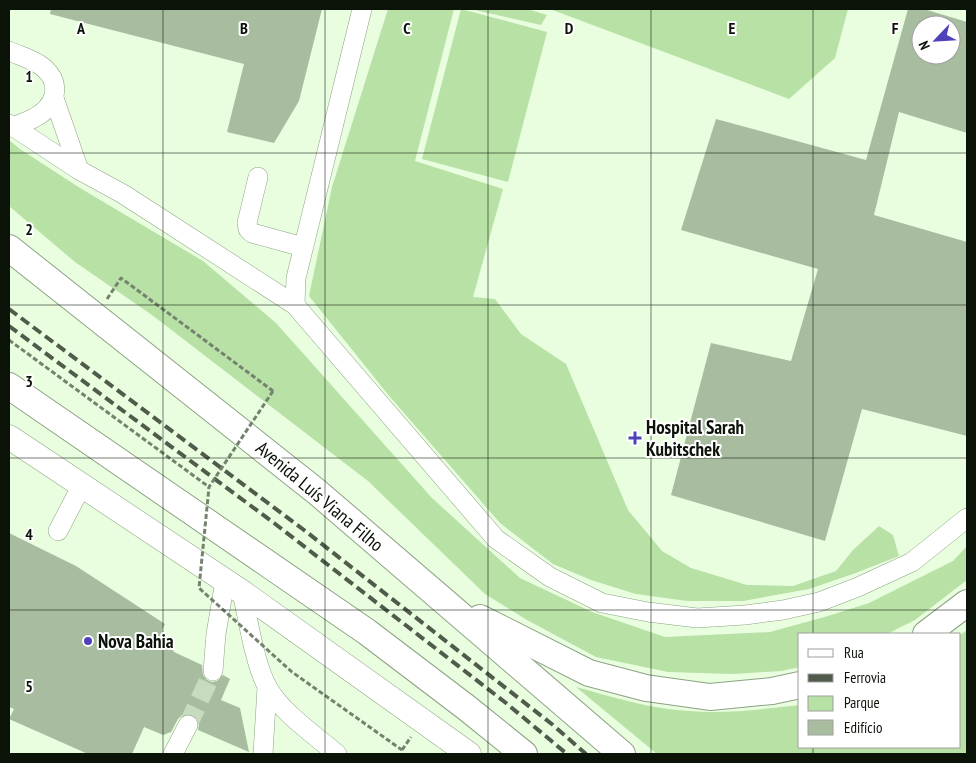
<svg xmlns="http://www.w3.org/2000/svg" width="976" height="763" font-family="'PT Sans Narrow',sans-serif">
<rect width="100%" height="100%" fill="#e8fedf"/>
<g fill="#b8e1a6">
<path d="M388,9H454L415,161L503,189L473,297L495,299L521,334L566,364L628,510L662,551L691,568L747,585L793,586L836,571L853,550L879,526L893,535L899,556L853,574L809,589L743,601H687L636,594L591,580L553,564L500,523L390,397L309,296L332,187Z"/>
<path d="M461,9L547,32L508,182L422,159Z"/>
<path d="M470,9H527L547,15L541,25Z"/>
<path d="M550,9H848L835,58L789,99Z"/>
<path d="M9,140L20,149L80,188L203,261L276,323L432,498L520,578L592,612L665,637L770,632L828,616L869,603L953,561L967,546V580L915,620L887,634H800V667L781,671L733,674L668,672L596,657L527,620L485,594L368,481L152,315L75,262L9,206Z"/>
<path d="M967,630V754H657L576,687C613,697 650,709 689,711C726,714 763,709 800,705V747H960V635Z"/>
</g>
<g fill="#a8bda0" fill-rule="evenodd">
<path d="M51,9H322L299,101L274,143L227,132L244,64L50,14Z"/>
<path d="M908,9H924L967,22V133L899,112L874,215L967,242V436L862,409L825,541L671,495L711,343L791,361L818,269L681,230L716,119L866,160ZM921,25H951V55H921Z"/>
<path d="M9,533L76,566L165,624L162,630L174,652L202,665L203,675L207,680L212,682L217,681L223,675L230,679L221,700L240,708L249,752L198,730L199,724L197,719L193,715L188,714L182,715L178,719L171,732L163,735L144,727L132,754H88L9,719L14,709L9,707Z"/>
</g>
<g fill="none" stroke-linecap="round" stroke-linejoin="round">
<path stroke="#c7dbbf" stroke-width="19" stroke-dasharray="19 9" stroke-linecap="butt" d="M188,725L213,671"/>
<g stroke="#8ea285" stroke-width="20">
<g id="minor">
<path d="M9,51C20,56 35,60 44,68C63,85 55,107 34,118C27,122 20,124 12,127"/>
<path d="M54,98L79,170"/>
<path d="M9,124L79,170L123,194L295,305L496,539L550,577L602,603L648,612L697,618L745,615L783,610L819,602L858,587L912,562L967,518"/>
<path d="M258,177L247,223L248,229L252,233L303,247"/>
<path d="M295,305L296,278L362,9"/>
<path d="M58,531L82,485"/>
<path d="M242,592C248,619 255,666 268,688C283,714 315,735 337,754"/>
<path d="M213,671L216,634L225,581"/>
<path d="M173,754L188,725"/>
<path d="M263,754L267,687"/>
</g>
</g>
<g stroke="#8ea285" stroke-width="25">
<path id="major" d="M9,437L242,592L469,754"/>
</g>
<g stroke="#8ea285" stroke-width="28">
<g id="highway">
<path d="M9,248L317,492L622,754"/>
<path d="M9,386L367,632L467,708L524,754"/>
<path d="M480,618L589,673L646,688L710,697L772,691L800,685"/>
<path d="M926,634L967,603"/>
</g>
</g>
<g stroke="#74826e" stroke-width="3" stroke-dasharray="5 2.5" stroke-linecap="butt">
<path d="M107,299L121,278L273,391"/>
<path d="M9,340L209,487"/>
<path d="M402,750L411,737"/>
</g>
<use href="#minor" stroke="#fff" stroke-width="19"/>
<use href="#major" stroke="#fff" stroke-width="24"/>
<use href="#highway" stroke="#fff" stroke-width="26"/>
<g stroke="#505b4b" stroke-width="4" stroke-dasharray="10 5" stroke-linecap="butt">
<path d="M9,309L304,530L553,725L586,754"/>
<path d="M9,326L274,523L506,703L567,754"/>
</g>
<path stroke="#74826e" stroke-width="3" stroke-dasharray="5 2.5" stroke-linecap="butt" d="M273,391L209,487L199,588L292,672L402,750"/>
</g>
<path fill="none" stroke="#0b1208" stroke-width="1" stroke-opacity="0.55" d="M163,9V754M325,9V754M488,9V754M651,9V754M813,9V634M9,153H967M9,305H967M9,458H967M9,610H967M813,747V754"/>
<g fill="#4f42b9" stroke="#fff" stroke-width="2">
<path d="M632.5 430.5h5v5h5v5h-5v5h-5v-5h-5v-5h5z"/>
<circle cx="88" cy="641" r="5"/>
</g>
<g text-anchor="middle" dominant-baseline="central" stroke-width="4" stroke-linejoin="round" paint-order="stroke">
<g font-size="19" font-weight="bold" fill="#0b1208" stroke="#fff" text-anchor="start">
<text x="646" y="427">Hospital Sarah<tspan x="646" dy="22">Kubitschek</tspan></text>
<text x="98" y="641">Nova Bahia</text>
</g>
<g font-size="19" fill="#0b1208" stroke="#fff">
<text transform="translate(320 496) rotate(40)">Avenida Luís Viana Filho</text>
</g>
</g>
<g font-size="16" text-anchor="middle" font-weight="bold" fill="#0b1208" stroke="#fff" stroke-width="4" stroke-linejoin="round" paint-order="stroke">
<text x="81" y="34">A</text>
<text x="244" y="34">B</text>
<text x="407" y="34">C</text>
<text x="569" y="34">D</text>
<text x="732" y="34">E</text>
<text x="895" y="34">F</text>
<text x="29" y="82">1</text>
<text x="29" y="235">2</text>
<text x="29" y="387">3</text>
<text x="29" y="540">4</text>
<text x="29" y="692">5</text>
</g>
<rect width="976" height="763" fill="none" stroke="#0b1208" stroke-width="20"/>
<rect x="798" y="633" width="162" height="115" fill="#ffffff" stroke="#9da09c"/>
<rect x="808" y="649" width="25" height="8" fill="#ffffff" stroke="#9da09c"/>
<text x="844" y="658" font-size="15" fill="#0b1208">Rua</text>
<rect x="808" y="674" width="25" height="8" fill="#505b4b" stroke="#9da09c"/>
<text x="844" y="683" font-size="15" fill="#0b1208">Ferrovia</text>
<rect x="808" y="696" width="25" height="15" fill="#b8e1a6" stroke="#9da09c"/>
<text x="844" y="708" font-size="15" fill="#0b1208">Parque</text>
<rect x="808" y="720" width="25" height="15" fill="#a8bda0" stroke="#9da09c"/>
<text x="844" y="733" font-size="15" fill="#0b1208">Edifício</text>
<g transform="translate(936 40) rotate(245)"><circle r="24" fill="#ffffff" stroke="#9da09c"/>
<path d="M0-4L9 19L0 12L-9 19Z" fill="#4f42b9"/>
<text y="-8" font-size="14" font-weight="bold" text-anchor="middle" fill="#0b1208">N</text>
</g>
</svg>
